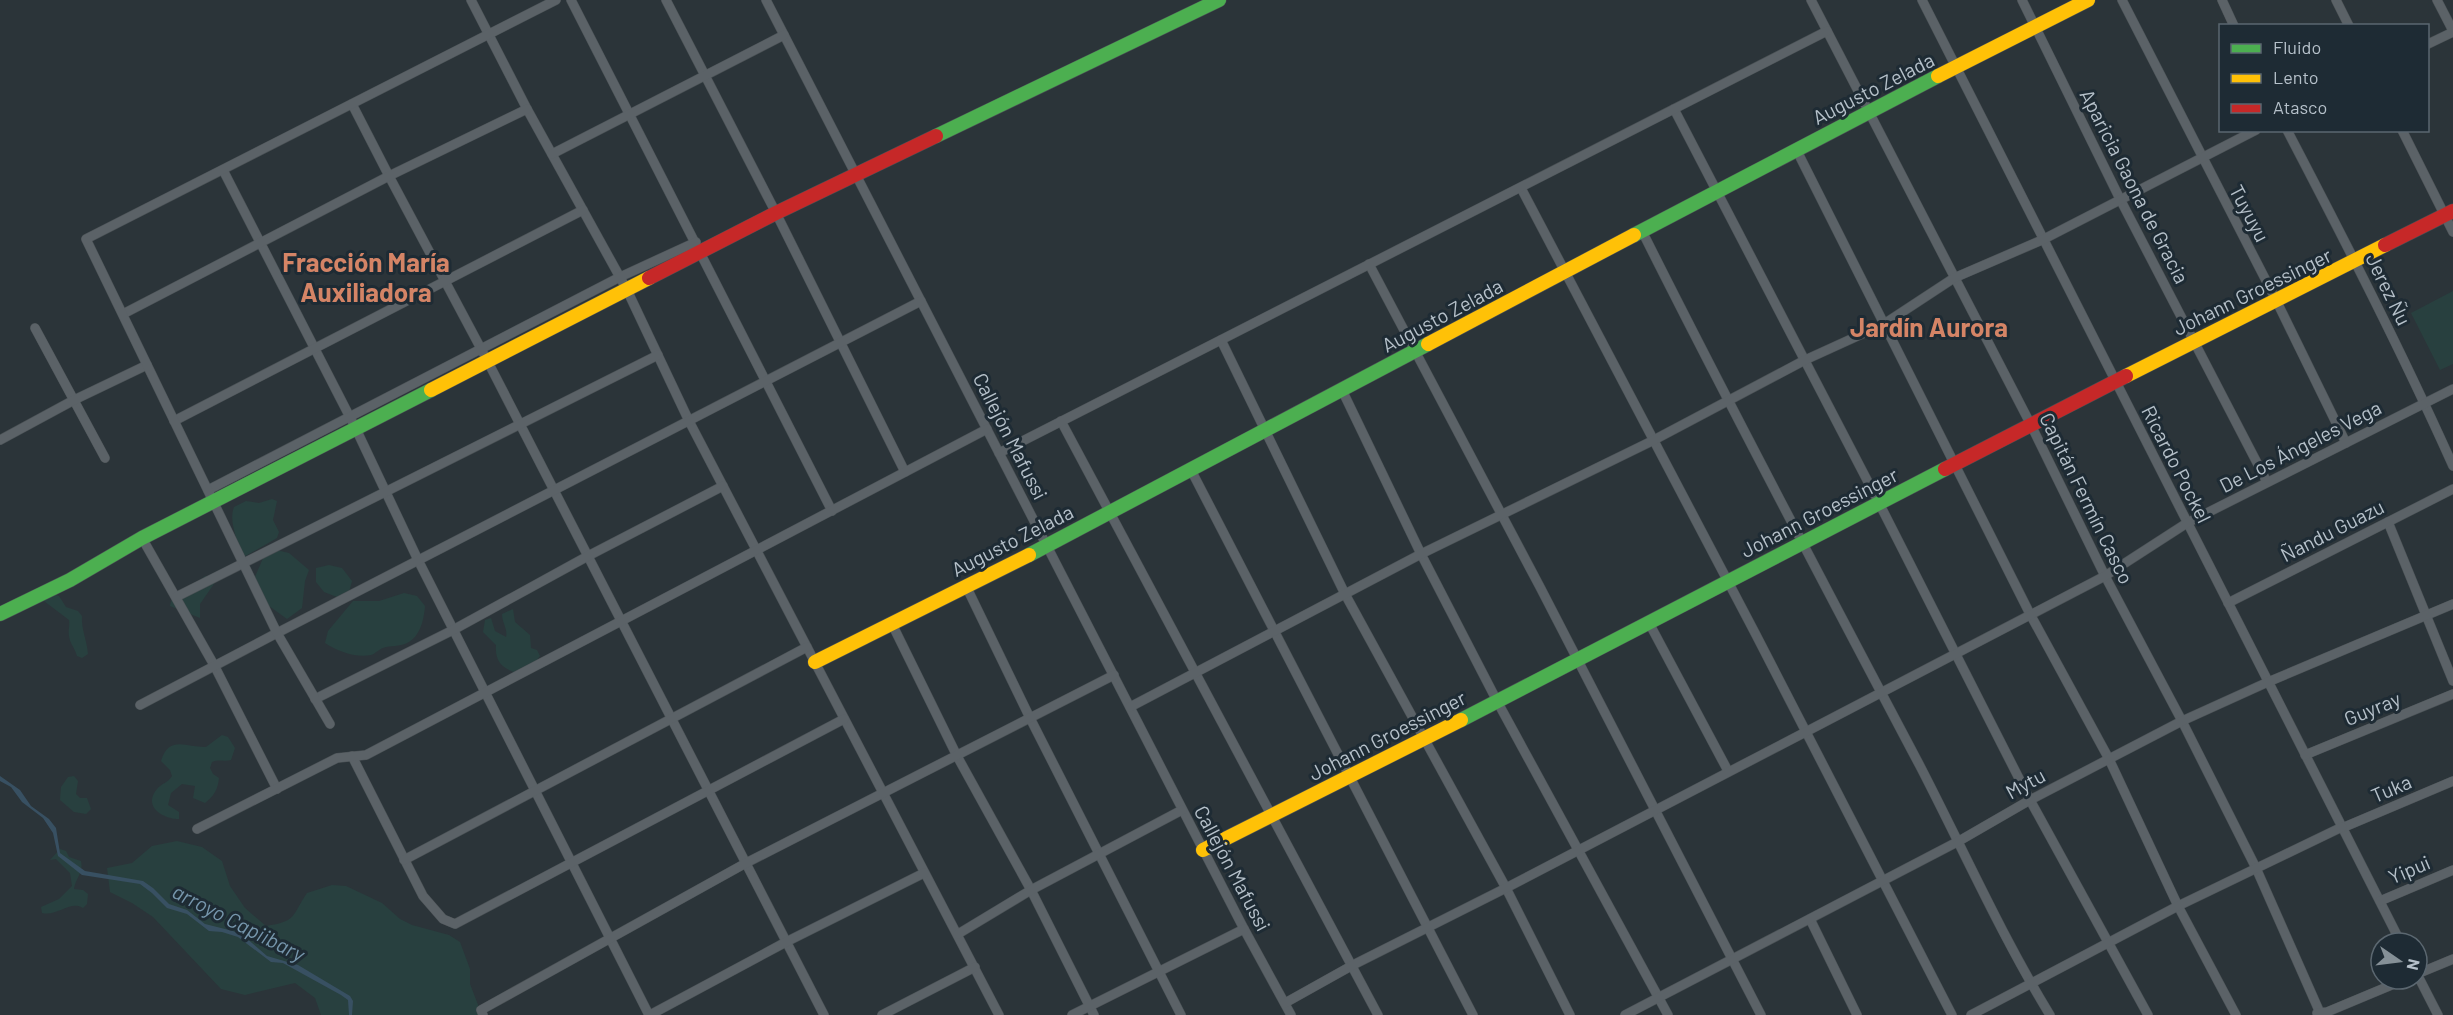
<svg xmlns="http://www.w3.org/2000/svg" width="2453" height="1015" font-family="Barlow,sans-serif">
<rect width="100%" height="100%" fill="#2b3439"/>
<g fill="#28403f">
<path d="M2453,291V364L2440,370L2411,313Z"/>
<path d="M272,499L277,501L273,520L279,532L277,538L242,558C239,542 228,523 234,507L246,501L259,503Z"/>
<path d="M276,550L289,553L309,570L305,581L302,608L287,619L265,603L254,579L264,556Z"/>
<path d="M329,565L342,568L352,581L349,592L337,597L324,592L316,582V568Z"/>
<path d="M205,576H212L216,581L200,604V618L170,606C172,595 178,587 191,588Z"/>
<path d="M404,593L417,596L425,606C424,620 420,637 407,643C399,647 391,645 383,648C379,649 375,654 371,655C355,658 337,651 325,643L328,631L353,601H379Z"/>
<path d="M53,594L59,596L66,607L78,611L82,616C81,629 87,640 88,654L82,658L77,656C75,648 70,644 69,636C68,630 70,626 69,620L44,601L46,595Z"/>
<path d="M513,609L515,622L530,635L531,648L537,650L540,656L532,666L516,673C500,667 495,660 496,645L483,632L485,620L491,618L495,631L506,637C508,629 502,623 502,614Z"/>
<path d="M222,735L228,737L235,748L231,760C224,762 219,759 212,762L210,768L213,774L219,778C218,789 214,796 205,803L193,798L195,786L182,784L171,793L168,805L179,812V819C164,819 142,807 157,789C162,783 168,783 172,776L170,770L161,761C169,734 188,748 206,747Z"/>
<path d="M74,776L78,781L76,794L80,798H87L91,809L86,814L74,812L60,800L61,787L68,777Z"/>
<path d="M177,841L202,847L222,861L230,886L245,908L266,926C297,921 291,917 307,893L332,885L346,886L382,903L400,919L412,925L449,935L460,942L470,969V984L480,1010L479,1015H321L315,998L295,983L245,995L221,989L153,917L132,903L110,892L107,868L132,863L152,846Z"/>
<path d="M60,849L66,851L69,857L81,861C84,872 75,879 74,889L83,890L88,894L87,904L83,908C70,900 57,917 42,913L41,907L59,899L72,886L70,873L56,859L50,860Z"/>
</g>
<path fill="#385062" d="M0,776L20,790L31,806L49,819L56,828L60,853L85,871L143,881L153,888L169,904L187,910L205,924L233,931L244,936L267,956L298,965L350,996L353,1001L352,1015H349L348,1000L341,995L283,963L271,962L238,937L222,932L209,931L187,914L167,908L152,893L140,884L82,875L58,856L53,833L43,818L22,802L11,787L0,781Z"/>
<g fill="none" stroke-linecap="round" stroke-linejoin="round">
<g stroke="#495054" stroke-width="10">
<g id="street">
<path d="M471,0L527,109L627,290L689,421L999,1015"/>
<path d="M571,0L832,511"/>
<path d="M666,0L776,213L905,472"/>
<path d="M766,0L1244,929L1291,1015"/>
<path d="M1811,0L2031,425L2105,576L2182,721L2256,868L2321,1015"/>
<path d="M1922,0L2401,943"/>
<path d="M2022,0L2120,199L2267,482"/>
<path d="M2122,0L2276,300L2346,443"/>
<path d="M2222,0L2234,26"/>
<path d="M2336,0L2349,26"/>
<path d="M2437,0L2453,31"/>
<path d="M2428,44L2453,32"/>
<path d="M352,104L389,176L487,360L824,1015"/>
<path d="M1674,109L1879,503L2030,800L2148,1015"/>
<path d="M2287,130C2345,241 2402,352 2453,466"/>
<path d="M2402,130L2453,232"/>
<path d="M1796,149L2030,614L2109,759L2178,906L2236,1015"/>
<path d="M552,154L784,35"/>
<path d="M223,170L356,429L418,560L649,1015"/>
<path d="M1521,188L1754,631L1952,1015"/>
<path d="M1642,231C1732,411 1826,588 1920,766C1963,849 2001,935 2050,1015"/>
<path d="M1369,264L1540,587L1761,1015"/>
<path d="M123,314L389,176L527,109"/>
<path d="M35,328L105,458"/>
<path d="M1221,340L1345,594L1506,888L1570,1015"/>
<path d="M1342,390L1421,554L1497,701L1668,1015"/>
<path d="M174,421L583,210"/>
<path d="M1061,421L1378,1015"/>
<path d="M0,440L74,400L147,365"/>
<path d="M999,453L1827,31"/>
<path d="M1191,470L1473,1015"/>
<path d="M208,490L620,277L696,242"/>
<path d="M2388,522L2453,681"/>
<path d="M142,538L214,665L277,789"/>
<path d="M966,586L1030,718L1181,1015"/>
<path d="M176,597L658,355"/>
<path d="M2228,603L2453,489"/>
<path d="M1648,621L1728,771"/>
<path d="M892,624L957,756L1031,890L1094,1015"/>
<path d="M315,699L453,630L588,556L723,486"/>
<path d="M140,705L277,633L921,301"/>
<path d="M1130,707L1421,554L1652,441L1805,360L1884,324L1954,278L2042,240L2256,130"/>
<path d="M330,724L277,633L86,239L556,0"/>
<path d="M2305,755L2453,694"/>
<path d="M352,756L423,896L443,919L455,924L844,719"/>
<path d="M2342,828L2453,781"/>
<path d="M197,829L337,758L366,755L987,429"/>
<path d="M404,860L807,647"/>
<path d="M2380,901L2453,870"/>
<path d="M1810,919L1857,1015"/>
<path d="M958,934L1031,890L1182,810"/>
<path d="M2417,974L2438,1015"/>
<path d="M2417,974L2453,959"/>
<path d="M1285,1003L1353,965L1506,888L2105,576L2187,523L2453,389"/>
<path d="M2317,1013L2327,1012L2406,979"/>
<path d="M483,1015L481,1010L746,863L1114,675"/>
<path d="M650,1015L786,942L924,873"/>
<path d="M882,1015L975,967"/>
<path d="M1072,1015L1244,929"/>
<path d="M1625,1015L1959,841L2030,800L2182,721L2268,682L2453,604"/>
<path d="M1971,1015L2178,906L2342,827"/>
</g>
</g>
<g stroke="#495054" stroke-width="15">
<g id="fast">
<path d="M936,136L1219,0"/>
<path d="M1634,235L1938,76"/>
<path d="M1029,555L1428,344"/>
<path d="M0,614L70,580L142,538L431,390"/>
<path d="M1461,720L1945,469"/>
</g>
</g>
<g stroke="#495054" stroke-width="15">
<g id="slow">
<path d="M1938,76L2088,0"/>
<path d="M1428,344L1634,235"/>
<path d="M2126,376L2385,245"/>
<path d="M431,390L649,278"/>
<path d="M815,662L1029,555"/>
<path d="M1203,850L1461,720"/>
</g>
</g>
<g stroke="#495054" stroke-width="15">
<g id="jam">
<path d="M2385,245L2453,211"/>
<path d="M649,278L776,213L936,136"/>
<path d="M1945,469L2126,376"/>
</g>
</g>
<use href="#street" stroke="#5b6267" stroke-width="9"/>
<use href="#fast" stroke="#4caf50" stroke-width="14"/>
<use href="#slow" stroke="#ffc107" stroke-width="14"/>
<use href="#jam" stroke="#c62828" stroke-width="14"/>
</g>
<g text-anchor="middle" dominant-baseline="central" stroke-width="6" stroke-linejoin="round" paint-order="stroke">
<g font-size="20" fill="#b6c1ca" stroke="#1e2b34">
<text transform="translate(1873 88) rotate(-27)">Augusto Zelada</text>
<text transform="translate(2135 186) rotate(63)">Aparicia Gaona de Gracia</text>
<text transform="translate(2250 213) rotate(62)">Tuyuyu</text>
<text transform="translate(2389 289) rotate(64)">Jerez Ñu</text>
<text transform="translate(2252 291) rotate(-26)">Johann Groessinger</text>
<text transform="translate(1442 315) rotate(-28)">Augusto Zelada</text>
<text transform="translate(1011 436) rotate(63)">Callejón Mafussi</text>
<text transform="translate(2300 446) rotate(-27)">De Los Ángeles Vega</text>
<text transform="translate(2177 464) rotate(63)">Ricardo Pockel</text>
<text transform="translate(2087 498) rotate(64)">Capitán Fermín Casco</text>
<text transform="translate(1819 512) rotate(-27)">Johann Groessinger</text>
<text transform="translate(2332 530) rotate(-27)">Ñandu Guazu</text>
<text transform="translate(1012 540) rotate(-27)">Augusto Zelada</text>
<text transform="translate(2372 708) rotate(-22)">Guyray</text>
<text transform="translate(1387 735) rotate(-27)">Johann Groessinger</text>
<text transform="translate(2025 783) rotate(-29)">Mytu</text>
<text transform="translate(2391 788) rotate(-23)">Tuka</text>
<text transform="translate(1233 868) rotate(62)">Callejón Mafussi</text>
<text transform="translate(2409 869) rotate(-23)">Yipui</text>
</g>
<g font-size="21" font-style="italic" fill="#7696ac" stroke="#1e2b34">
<text transform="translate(239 922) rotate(27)">arroyo Capiibary</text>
</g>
<g font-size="26" font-weight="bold" fill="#d48466" stroke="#1e2b34">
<text x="366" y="261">Fracción María<tspan x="366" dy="30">Auxiliadora</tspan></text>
<text x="1929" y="326">Jardín Aurora</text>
</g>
</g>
<rect x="2219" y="24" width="210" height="108" fill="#1e2b34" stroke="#5b6770" stroke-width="1.5"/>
<rect x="2231" y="44" width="30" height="9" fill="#4caf50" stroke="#5b6770" stroke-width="1.5"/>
<text x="2273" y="54" font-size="18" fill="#b6c1ca">Fluido</text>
<rect x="2231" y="74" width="30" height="9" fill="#ffc107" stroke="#5b6770" stroke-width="1.5"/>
<text x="2273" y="84" font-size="18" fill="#b6c1ca">Lento</text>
<rect x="2231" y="104" width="30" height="9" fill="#c62828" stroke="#5b6770" stroke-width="1.5"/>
<text x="2273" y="114" font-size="18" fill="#b6c1ca">Atasco</text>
<g transform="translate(2399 961) rotate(104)"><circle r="28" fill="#1e2b34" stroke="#5b6770" stroke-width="1.5"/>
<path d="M0-4.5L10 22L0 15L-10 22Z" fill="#859097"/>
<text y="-9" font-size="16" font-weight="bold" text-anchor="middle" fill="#b6c1ca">N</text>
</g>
</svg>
